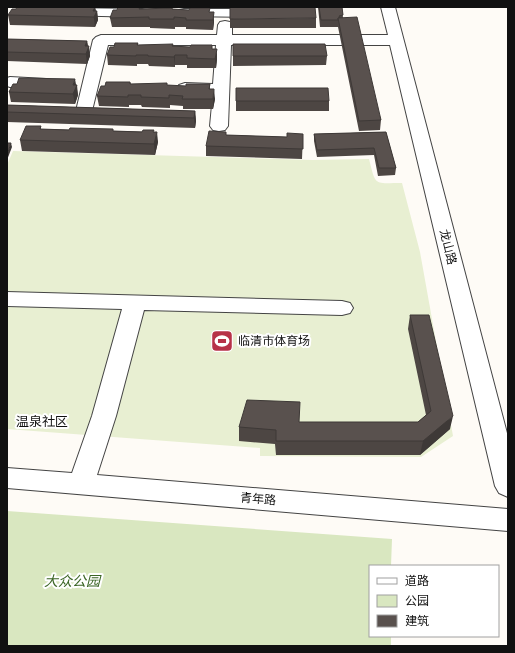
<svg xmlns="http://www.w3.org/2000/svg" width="515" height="653" font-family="'Source Serif 4','Noto Sans SC',serif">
<rect width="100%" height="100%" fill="#fefbf6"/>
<path fill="#d9e7c0" d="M7,511L392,539L391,566H370V636H391V646H7Z"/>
<path fill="#e8efd2" d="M13,151L313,160L369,159C376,187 374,183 402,183L420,252L453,436L421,457L260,456V448L7,429V165Z"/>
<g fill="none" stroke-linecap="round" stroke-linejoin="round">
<g stroke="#444" stroke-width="2">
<g id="minor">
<path d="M381,7H395L508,437V497L499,493L495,486L390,45H231L228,126L225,130L219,131L213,130L210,126L213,94L179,91L177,88L179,85L185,83L213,84L216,45H108L91,115L89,119L83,120L77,119L75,115L93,40L96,37L101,35H217L218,25L220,22L225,21L230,22L232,25V35H388Z"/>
<path d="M66,8L142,9L147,10L149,13L147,16L142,17L61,15L59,12L61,9Z"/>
<path d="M184,9H260L265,10L267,13L265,16L260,17L179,16L177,13L179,10Z"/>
<path d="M10,77L46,79L52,81L54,84L52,87L46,89L10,87L7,86V78Z"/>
<path d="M7,292L342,301L350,303L353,308L350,313L342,315L144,310L116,416L97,475L508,509V531L7,488V468L72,473L92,416L122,309L7,306Z"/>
</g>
</g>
<use href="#minor" fill="#fff" fill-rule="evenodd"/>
</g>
<g fill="#4d4643">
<path d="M95,7L96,11H97L98,20L95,27L10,25L8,15Z"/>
<path d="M318,7H342L343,18L381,120L380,130L359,131L338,27H320Z"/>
<path d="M172,8L173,9L210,12L214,22L213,30L186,29V27H175V29L150,28V27H112L110,18L117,10Z"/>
<path d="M316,18V28H230V19Z"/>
<path d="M7,39L87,41L90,56L87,64L7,61Z"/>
<path d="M138,43V45L173,46L213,49L217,59L216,68H187V65H175V67L149,66L148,64H137V66L108,65L107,55L114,47Z"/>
<path d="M233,44L327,56L326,65L233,66Z"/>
<path d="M130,82L131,84L186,86L210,84V89L215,99L213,109H183V106L170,105V108L142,107L141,105H129V107L99,106L97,96L105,86Z"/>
<path d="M17,84L77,85L78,95L75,104L11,102L9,92Z"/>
<path d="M236,88L329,101V111H236Z"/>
<path d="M7,105L195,111L196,121L195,128L7,122Z"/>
<path d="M41,126V129L154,132L158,142L155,155L22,151L20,140Z"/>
<path d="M226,132V135L287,137L303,134L302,159L206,156V146Z"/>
<path d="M386,132L396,168L395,175L378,176L374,155L317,157L314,141V134Z"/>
<path d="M410,315L450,429L420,455H276L275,444L239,441V427L299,422H418L426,415L408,329Z"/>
</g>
<g fill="#3e3937">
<path d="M95,7L96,13L97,11L98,20L95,27L93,11Z"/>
<path d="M214,12V22L213,30V20Z"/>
<path d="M87,41L88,48L89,46L90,56L87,64L85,46Z"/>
<path d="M217,49V59L216,68L215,59Z"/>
<path d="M175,55V67L174,57Z"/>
<path d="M75,79L78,95L75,104L73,94V85Z"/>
<path d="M214,89L215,99L213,109V99Z"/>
<path d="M195,111L196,121L195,128L194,118Z"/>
<path d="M157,132L158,142L155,155L154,144Z"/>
<path d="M11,143L12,147L7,160V155Z"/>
<path d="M453,416L450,429L420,455L423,441Z"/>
</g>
<g fill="#59514e" stroke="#3e3937">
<path d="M17,7H95L93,11H97L94,17L8,15L12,9H16Z"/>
<path d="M118,7H140L139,9L172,8V9L189,10L190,8H210L209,12H214L213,20H186V18L174,17V19H149V17L110,18L113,10H117Z"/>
<path d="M230,7H315L316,18L230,19Z"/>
<path d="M319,7H342L343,15L339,16L340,18H338V20H321Z"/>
<path d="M357,17L381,120L359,121L338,18Z"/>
<path d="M7,39L87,41L85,46H89L86,54L7,52Z"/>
<path d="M115,43H138L137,45L173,44L172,46L190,47L191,45H212V49H217L215,59L187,58V55H175L174,57L148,56V55H136V56L107,55L110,47H114Z"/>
<path d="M233,44H325L327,56H233Z"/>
<path d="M19,78L75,79L73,85H77L73,94L9,92L13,84H17Z"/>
<path d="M106,82H130V84L167,83V85L186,86V84H210L209,89H214L213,99H182L183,96L169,95V98L141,97V95H128V97L97,96L101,86H105Z"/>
<path d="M236,88H328L329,101H236Z"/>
<path d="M7,105L195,111L194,118L7,112Z"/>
<path d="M26,126H41L40,129L69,130L70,128L113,129V131L142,132L143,130H154L153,132H157L154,144L20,140Z"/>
<path d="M209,131L226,132V135L287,137V133L303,134V149L206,146Z"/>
<path d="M386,132L396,168H379L374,148L317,150L314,134Z"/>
<path d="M7,143H11L7,155Z"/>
<path d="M410,315H429L453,416L423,441H276V430L239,427L247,400L300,402L299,422H418L431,411Z"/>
</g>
<defs>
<g id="stadium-square" transform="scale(1.15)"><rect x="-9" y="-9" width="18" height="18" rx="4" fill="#b73248" stroke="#fff"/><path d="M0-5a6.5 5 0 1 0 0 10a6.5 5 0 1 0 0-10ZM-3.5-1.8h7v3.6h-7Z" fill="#fff"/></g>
</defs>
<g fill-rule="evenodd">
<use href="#stadium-square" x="222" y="341"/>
</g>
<g text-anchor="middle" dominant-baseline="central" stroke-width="4" stroke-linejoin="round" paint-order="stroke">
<g font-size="12" fill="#111" stroke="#fff">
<text transform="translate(448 247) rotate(76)">龙山路</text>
<text transform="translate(258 499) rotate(5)">青年路</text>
</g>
<g font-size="12" fill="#111" stroke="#fff" text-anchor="start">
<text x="238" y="341">临清市体育场</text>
</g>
<g font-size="13" fill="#111" stroke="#fff">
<text x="42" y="421">温泉社区</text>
</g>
<g font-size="14" font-style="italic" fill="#3a6525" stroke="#fff">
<text x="72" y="581">大众公园</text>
</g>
</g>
<rect width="515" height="653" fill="none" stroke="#111111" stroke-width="16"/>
<rect x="369" y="565" width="130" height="72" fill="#ffffff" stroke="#a0a0a0"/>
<rect x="377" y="578" width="20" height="6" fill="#ffffff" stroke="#a0a0a0"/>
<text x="405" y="585" font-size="12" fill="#111111">道路</text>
<rect x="377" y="595" width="20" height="12" fill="#d9e7c0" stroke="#a0a0a0"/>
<text x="405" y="605" font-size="12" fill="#111111">公园</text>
<rect x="377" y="615" width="20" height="12" fill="#59514e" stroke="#a0a0a0"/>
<text x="405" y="625" font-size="12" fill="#111111">建筑</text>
</svg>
